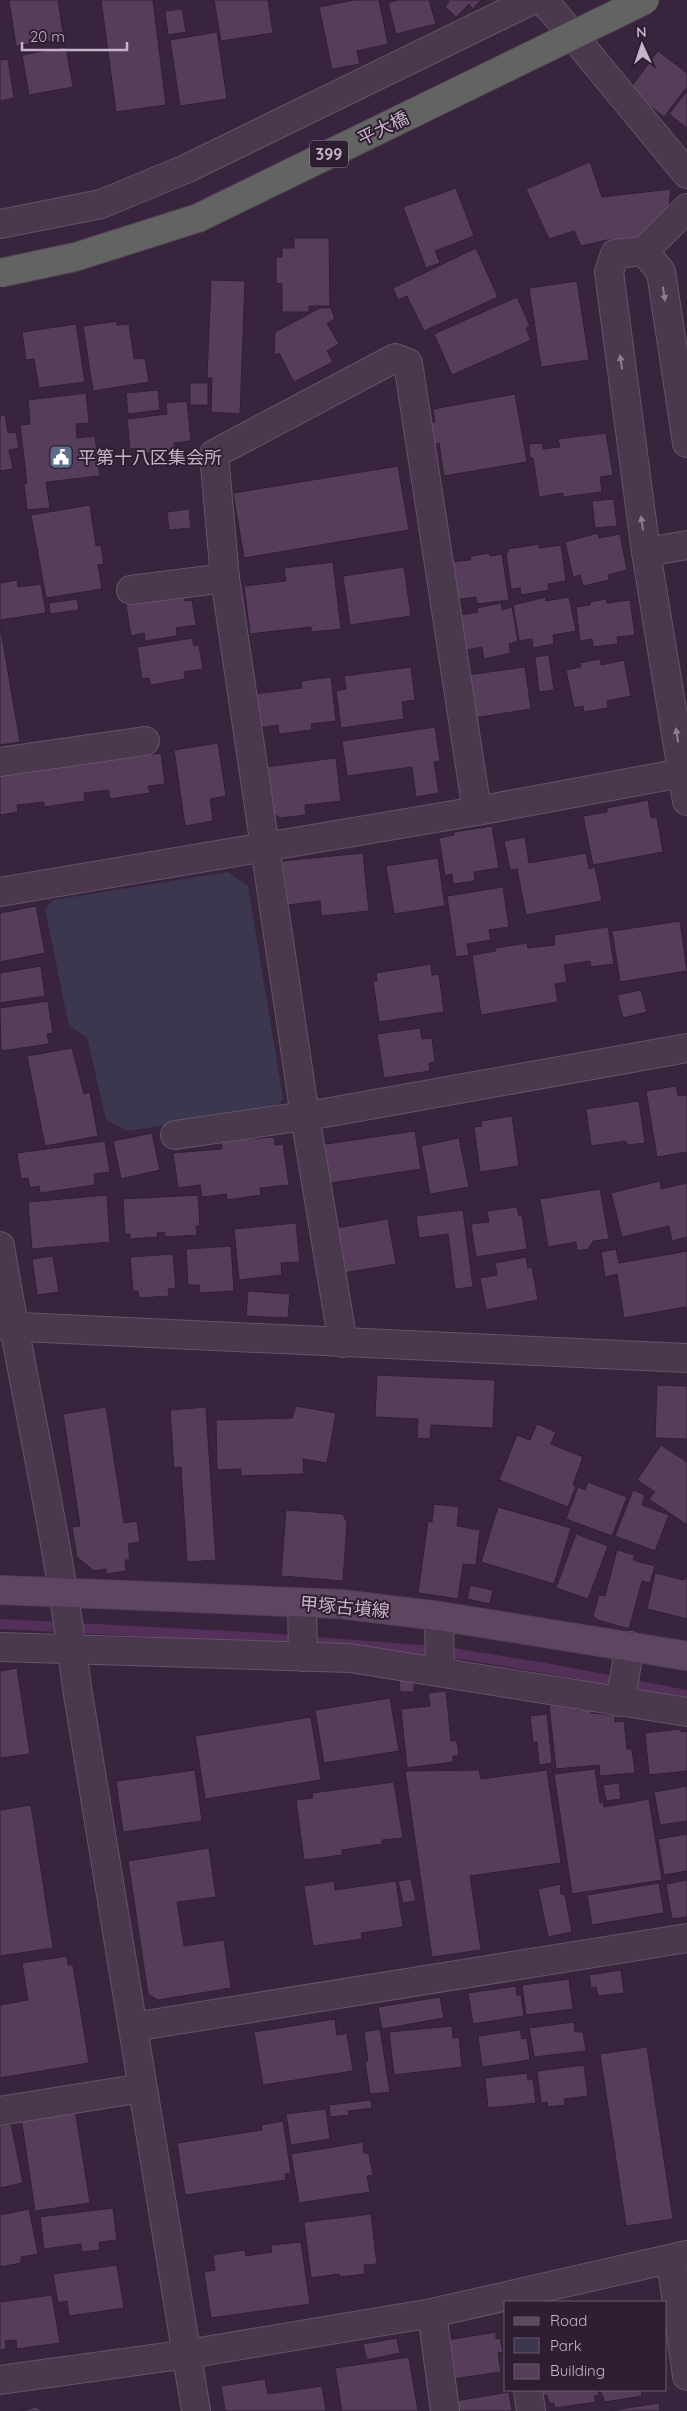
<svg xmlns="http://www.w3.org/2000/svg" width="687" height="2411" font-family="Quicksand,'Noto Sans JP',sans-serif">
<rect width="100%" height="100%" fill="#39243d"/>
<path fill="#3a374e" d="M228,872L248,886L283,1099L274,1109L127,1131L106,1120L87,1037L69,1026L45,909L53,900Z"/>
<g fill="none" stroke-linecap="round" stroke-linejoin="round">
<path stroke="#532f5a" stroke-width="10" d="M0,1624L249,1637L447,1652L545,1668L687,1695"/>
</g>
<g fill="#563e5b" stroke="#311f34">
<path d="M9,0H58L64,39L16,46Z"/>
<path d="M101,0H153L166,105L116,112Z"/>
<path d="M214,0H268L273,33L221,41Z"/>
<path d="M354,0H379L388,44L357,51L360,64L332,69L319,7Z"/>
<path d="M398,0H429L436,24L396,34L388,3Z"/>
<path d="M447,0H481L473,9L469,4L456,17L445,7L449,2Z"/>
<path d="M182,9L186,32L168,35L165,11Z"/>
<path d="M217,32L227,99L180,106L170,40Z"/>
<path d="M66,47L73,87L29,95L22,55Z"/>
<path d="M658,51L687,73V87L664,117L629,90Z"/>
<path d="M8,59L14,98L0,101V60Z"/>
<path d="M687,91V128L669,114Z"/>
<path d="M590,162L602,197L671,189L668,213L642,241L607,240L581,246L574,231L549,239L526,189Z"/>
<path d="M456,188L474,236L435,251L440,263L426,268L403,207Z"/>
<path d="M294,238H329L330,306H309V312H282V284L276,283V257H282V248H294Z"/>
<path d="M476,248L498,297L424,331L407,296L398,300L393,288Z"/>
<path d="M211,280L245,281L240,414L211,412L212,378H207Z"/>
<path d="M577,281L589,360L541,367L529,288Z"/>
<path d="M517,297L530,326L526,328L531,340L452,375L434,334Z"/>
<path d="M320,308H331L335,319L327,323L339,344L327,351L333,362L294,382L279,353L274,355L275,332Z"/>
<path d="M117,321V325L129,324L134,359L145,358L149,382L93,391L83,326Z"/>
<path d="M76,324L85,382L39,388L34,359L26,360L22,332Z"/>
<rect x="190" y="383" width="18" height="22"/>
<path d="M158,390L160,410L128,414L126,393Z"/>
<path d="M86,393L89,423L76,424L77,438L95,436L100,476L46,482L50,508L27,510L24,484L27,483L20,425L30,424L28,400Z"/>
<path d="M515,394L527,462L444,476L439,443L432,445L429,422H435L433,409Z"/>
<path d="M187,401L191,441L174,443L175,450L140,454V448L130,449L127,419L167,414L166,403Z"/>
<path d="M5,415L8,433L16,432L19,448L9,450L13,469L0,471V416Z"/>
<path d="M606,433L613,475L600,477L602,492L563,497V493L539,497L533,458H530L529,444L542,443L543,449L560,447L558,439Z"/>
<path d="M398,466L409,530L244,558L233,493Z"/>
<path d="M614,499L617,526L595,528L592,501Z"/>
<path d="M90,505L96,546L101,545L104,564L98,565L102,589L46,598L31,515Z"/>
<path d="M189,509L191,528L169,530L167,512Z"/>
<path d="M598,533L599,538L620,534L627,570L608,575L609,580L583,586L580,575L573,577L565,542Z"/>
<path d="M539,544V548L561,545L566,581L548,584L549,590L521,595L520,588L511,589L506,553L508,552V549Z"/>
<path d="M490,553V556L502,554L509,600L477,604L476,597L454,600L449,562L471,560L470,556Z"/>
<path d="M333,562L341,629L311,632V627L250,634L244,586L286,581L284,568Z"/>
<path d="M404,567L411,616L350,625L343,576Z"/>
<path d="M17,580L18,587L41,584L46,613L0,620V583Z"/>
<path d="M184,595L185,601L192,600L196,625L176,628L177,636L145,641L144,633L131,636L126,605Z"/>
<path d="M546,597V601L569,597L576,631L553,635L554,644L533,648L532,639L519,641L513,605Z"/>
<path d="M77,599L79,610L50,614L49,603Z"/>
<path d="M606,599L607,603L630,600L635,635L617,637L618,644L593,647L592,639L580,641L576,607L590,605V602Z"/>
<path d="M501,603L502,610L512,607L518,641L509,644L511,653L484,659L482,647L461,651L454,616L478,612L477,608Z"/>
<path d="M0,625L20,742L0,745Z"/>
<path d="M192,638L194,646L199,645L203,669L184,672L185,679L151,685L149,678L142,679L137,647Z"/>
<path d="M549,655L554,690L539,692L535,657Z"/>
<path d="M600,659L601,665L624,660L631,696L607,701L608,708L584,712L583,706L574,708L566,670L581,667L580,663Z"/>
<path d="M411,667L415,700L402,702L404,719L341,728L336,691L346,689L344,676Z"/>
<path d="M525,667L531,709L474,718L467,675Z"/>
<path d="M331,677L336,721L311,724L312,730L279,734L278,725L259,728L255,694L302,688L301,681Z"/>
<path d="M435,727L440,761L434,762L439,793L416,797L412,767L347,776L342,741Z"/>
<path d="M218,743L226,796L210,799L213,821L185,826L174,750Z"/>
<path d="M161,753L165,784L148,786L150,793L110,799L108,790L84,793L85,801L44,807V802L17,805L18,812L0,815V775Z"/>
<path d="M336,758L341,801L305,805L306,815L280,818L271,812L264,767Z"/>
<path d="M648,800L651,818L657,817L663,852L593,865L583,816L607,812V808Z"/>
<path d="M492,826L499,868L474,872L475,881L453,884L452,874L445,876L439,838L454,835V832Z"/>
<path d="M525,837L529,863L586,853L589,869L595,867L602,901L526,915L517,869L510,870L504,841Z"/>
<path d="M363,853L369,911L321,916L320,901L287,905L282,861Z"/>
<path d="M438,858L445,906L394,914L386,866Z"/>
<path d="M503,887L509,927L489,930L491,940L467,944L469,955L456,957L447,896Z"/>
<path d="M36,906L45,953L0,962V913Z"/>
<path d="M680,921L687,971L620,982L612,931Z"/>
<path d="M608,927L614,964L591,967L590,961L564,965L567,982L555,984L558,1002L481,1015L472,955L496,951L495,948L527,943L528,948L555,945L554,935Z"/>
<path d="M431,964L432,975L439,974L444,1012L379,1022L373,981H377L376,973Z"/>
<path d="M41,966L45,996L0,1003V973Z"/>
<path d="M641,990L647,1012L623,1018L617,995Z"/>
<path d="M48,1001L53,1033L47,1034L49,1044L1,1051L0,1008Z"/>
<path d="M420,1028L422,1039L432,1038L435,1062L429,1063L430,1071L384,1078L377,1034Z"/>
<path d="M72,1048L84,1094L90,1092L98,1136L45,1146L27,1056Z"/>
<path d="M676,1086L678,1096L687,1095V1152L657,1157L646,1091Z"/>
<path d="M639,1101L645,1143L627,1145L626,1141L591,1146L586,1109Z"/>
<path d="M512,1116L519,1166L480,1172L474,1127L482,1126L481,1121Z"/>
<path d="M415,1131L421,1169L325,1184L319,1145Z"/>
<path d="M152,1133L160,1170L121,1179L113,1141Z"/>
<path d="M274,1137L275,1145L283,1144L289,1185L260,1188L261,1195L227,1200L226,1194L202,1197L200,1185L178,1188L173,1153L222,1149L221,1141Z"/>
<path d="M459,1138L469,1187L430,1194L421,1146Z"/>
<path d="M105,1141L110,1172L94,1174L95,1185L40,1193L39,1186L30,1188L28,1178L21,1179L17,1153Z"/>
<path d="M660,1181L661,1189L687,1183V1237L672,1241L669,1226L622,1237L611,1193Z"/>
<path d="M600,1189L609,1239L593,1241L588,1249L577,1251L576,1242L548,1247L540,1199Z"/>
<path d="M107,1195L110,1242L32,1249L28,1202Z"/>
<path d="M198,1195L200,1226H196L197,1235L165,1237V1232L157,1233L158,1237L130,1239V1234H125L123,1199Z"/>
<path d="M517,1207L519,1216L522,1215L527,1249L476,1257L471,1224L489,1222L487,1211Z"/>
<path d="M463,1210L473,1287L455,1289L448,1234L419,1238L416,1216Z"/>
<path d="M388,1219L396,1264L338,1274L330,1229Z"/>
<path d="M296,1223L300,1262L281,1263L282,1275L239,1280L234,1229Z"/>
<path d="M231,1246L234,1291L200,1293L199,1285H188L186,1249Z"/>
<path d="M616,1249L619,1263L687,1251V1314L685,1307L624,1318L617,1274L605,1277L601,1252Z"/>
<path d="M173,1254L176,1288L168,1289L169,1296L139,1298L138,1291H133L130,1257Z"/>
<path d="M53,1256L59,1292L37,1295L32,1259Z"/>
<path d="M526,1257L528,1268L532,1267L538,1300L486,1310L480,1278L497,1275L495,1263Z"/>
<path d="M248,1291L290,1294L288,1318L246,1316Z"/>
<path d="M377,1375L495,1380L493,1428L431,1425L430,1439L417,1438L418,1419L375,1417Z"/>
<path d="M657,1385L687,1386V1439L655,1438Z"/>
<path d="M296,1406L336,1413L327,1463L303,1459L304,1474L241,1476V1469L217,1470L216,1420L292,1418Z"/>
<path d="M106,1407L124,1523L137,1521L140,1542L128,1544L130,1560H125L126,1571L106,1574V1569L94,1571L77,1557L72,1527L80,1526L63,1414Z"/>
<path d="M206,1407L216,1560L187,1562L181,1467L174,1468L170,1410Z"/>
<path d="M537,1424L556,1432L551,1444L583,1457L573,1485L576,1486L568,1507L499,1480L517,1435L530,1440Z"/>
<path d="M661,1445L687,1462V1525L649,1499L655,1492L637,1480Z"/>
<path d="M588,1482L627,1497L612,1536L566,1519L578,1487L585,1490Z"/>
<path d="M633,1490L645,1495L642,1505L669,1515L655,1551L615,1536Z"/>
<path d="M434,1504L459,1507L457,1526L480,1530L476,1565L463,1564L458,1599L418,1593L428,1521L432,1522Z"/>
<path d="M498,1507L571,1528L554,1584L481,1562Z"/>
<path d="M286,1510L343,1514L347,1523L343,1581L281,1576Z"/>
<path d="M576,1534L608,1546L588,1599L556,1588Z"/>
<path d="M617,1550L635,1555L633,1560L655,1566L650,1583L642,1581L629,1629L598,1620L593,1616L599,1595L605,1596Z"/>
<path d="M655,1573L684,1580L687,1575V1619L647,1609Z"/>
<path d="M470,1585L493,1590L490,1604L467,1599Z"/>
<path d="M17,1668L30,1754L0,1758V1671Z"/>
<path d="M399,1680H414V1692H400Z"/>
<path d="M446,1691L451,1741H457L459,1756H453V1762L407,1768L401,1709L430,1706L428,1693Z"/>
<path d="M390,1698L399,1751L324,1763L315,1710Z"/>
<path d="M565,1704V1708L576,1706L577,1710L590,1709L591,1713L615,1715V1722L624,1721L627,1749H632L635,1773L600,1776L599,1765L556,1769L549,1705Z"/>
<path d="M547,1714L552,1763L539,1765L537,1742H533L530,1716Z"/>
<path d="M311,1717L321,1780L205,1799L195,1736Z"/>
<path d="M680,1729L681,1732L687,1731V1771L649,1775L645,1733Z"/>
<path d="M595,1769L600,1803L603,1802L604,1807L649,1799L662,1880L572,1894L554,1774Z"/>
<path d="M195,1770L202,1821L123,1832L116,1781Z"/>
<path d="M479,1770L481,1779L547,1770L561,1863L470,1876L481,1950L432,1957L405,1771Z"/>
<path d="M394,1782L403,1838L382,1840V1844L342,1850V1855L304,1860L296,1800L313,1798L312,1793Z"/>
<path d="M619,1783L621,1799L606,1801L603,1785Z"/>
<path d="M687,1786V1821L660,1825L654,1792Z"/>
<path d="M31,1805L53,1948L0,1956V1810Z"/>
<path d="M687,1834V1871L664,1875L658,1839Z"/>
<path d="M209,1848L216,1897L177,1902L184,1946L224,1940L231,1988L158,2000L148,1994L128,1861Z"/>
<path d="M411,1879L416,1901L403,1903L398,1881Z"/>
<path d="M687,1880V1917L672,1919L666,1884Z"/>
<path d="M334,1881L335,1890L396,1881L403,1927L361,1933L362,1939L313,1946L304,1886Z"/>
<path d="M659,1883L664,1913L592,1925L587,1895Z"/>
<path d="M560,1884L561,1894L565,1895L572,1932L548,1937L538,1889Z"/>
<path d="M67,1956L68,1965H73L89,2063L0,2078V2005L28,2000L22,1963Z"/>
<path d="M621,1970L624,1993L598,1996L596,1987L591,1988L589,1975Z"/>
<path d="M569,1979L573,2009L526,2015L522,1985Z"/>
<path d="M516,1986L517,1995H521L524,2016L473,2024L468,1993Z"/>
<path d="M440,1997L444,2018L382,2029L378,2007Z"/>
<path d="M335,2019L337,2035L347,2033L353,2071L263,2085L254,2032Z"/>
<path d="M574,2022L575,2032H583L586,2051L534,2057L529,2028Z"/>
<path d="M452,2026L453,2038L459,2037L462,2067L394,2075L389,2032Z"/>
<path d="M380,2029L390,2092L370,2094L365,2062L368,2061L364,2032Z"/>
<path d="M520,2030L522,2039L527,2038L530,2060L482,2067L478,2036Z"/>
<path d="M647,2047L673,2219L626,2226L600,2054Z"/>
<path d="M584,2065L588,2096L564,2099L565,2105L548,2107L547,2102L541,2103L537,2071Z"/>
<path d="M527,2073L528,2080L533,2079L536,2103L488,2108L485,2078Z"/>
<path d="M371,2100L372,2108L348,2111L349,2115L330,2117L329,2105Z"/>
<path d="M75,2109L90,2203L35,2211L21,2117Z"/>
<path d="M326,2109L330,2139L291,2145L286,2114Z"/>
<path d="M283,2121L291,2173L285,2174L286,2180L185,2195L177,2143L262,2130L261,2125Z"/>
<path d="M11,2124L23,2183L0,2188V2126Z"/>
<path d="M363,2142L364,2153H369L373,2175L367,2176L370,2192L299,2203L291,2154Z"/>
<path d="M113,2208L117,2240L99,2242L100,2250L82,2252L81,2244L44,2249L40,2217Z"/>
<path d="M29,2209L38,2254L21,2257V2263L0,2267V2215Z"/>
<path d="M371,2214L377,2264L364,2265L365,2274L340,2277L339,2274L311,2278L304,2222Z"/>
<path d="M301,2242L310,2304L211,2318L204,2272L215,2270L213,2255L245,2250L246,2256L272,2252L271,2245Z"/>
<path d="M117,2265L124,2308L69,2316L67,2301L58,2303L53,2274Z"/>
<path d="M52,2295L60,2343L17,2349L16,2340L5,2341L6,2349L0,2350V2302Z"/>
<path d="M496,2332V2339L500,2338L503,2352L498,2353L501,2372L453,2379L447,2340Z"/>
<path d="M397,2338L400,2353L367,2360L363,2344Z"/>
<path d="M409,2357L418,2411H342L335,2368Z"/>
<path d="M265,2379L268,2394L322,2386L326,2411H225L221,2386Z"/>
<path d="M538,2390H598L599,2396H594L596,2402L555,2408L554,2403H549L547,2395L539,2396Z"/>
<path d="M600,2390H641L642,2396L605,2402Z"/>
<path d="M509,2392L512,2411H457L455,2401Z"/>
<path d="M659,2403L660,2411H608Z"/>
<path d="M35,2407L45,2411H21Z"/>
</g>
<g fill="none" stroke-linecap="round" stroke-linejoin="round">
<g stroke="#655368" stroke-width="30">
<g id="minor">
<path d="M541,0L550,8L687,174"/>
<path d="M687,208L644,251L615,254L609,272L646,552L687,801"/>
<path d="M0,224L101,204L188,168L532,0"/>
<path d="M644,251L661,272L687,443"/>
<path d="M646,552L687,545"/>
<path d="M131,590L225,578"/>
<path d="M0,762L145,741"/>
<path d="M0,892L477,811L687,772"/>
<path d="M175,1135L325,1113L687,1048"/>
<path d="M0,1326L687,1358"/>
<path d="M343,1343L305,1116L225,578L214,454L395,358L408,363L477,811"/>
<path d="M302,1603L303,1657"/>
<path d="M439,1616L440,1672"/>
<path d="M0,1647L350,1658L687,1712"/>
<path d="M620,1702L630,1646"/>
<path d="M133,2027L687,1938"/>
<path d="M0,2111L142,2088"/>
<path d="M671,2259L687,2376"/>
<path d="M432,2313L445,2411"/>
<path d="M0,2380L188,2354L432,2313L687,2255"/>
<path d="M528,2390L531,2411"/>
</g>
</g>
<g stroke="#655368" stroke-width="30">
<path id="tertiary" d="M0,1246C24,1393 59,1540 77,1688L196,2411"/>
</g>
<g stroke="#534156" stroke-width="30">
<path id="secondary" d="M0,1590L340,1604L439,1616L687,1656"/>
</g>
<use href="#minor" stroke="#4a384d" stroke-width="28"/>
<use href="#tertiary" stroke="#4a384d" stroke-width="28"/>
<use href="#secondary" stroke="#5d4660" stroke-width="28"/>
<g stroke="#524055" stroke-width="30" stroke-linecap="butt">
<path id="trunk-bridge" d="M0,273L75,257L198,218L645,0"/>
</g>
<use href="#trunk-bridge" stroke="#616461" stroke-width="28"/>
</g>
<defs><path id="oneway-solid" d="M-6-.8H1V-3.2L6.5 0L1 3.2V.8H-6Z" transform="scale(1.25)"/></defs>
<g fill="#8e7c91">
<use href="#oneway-solid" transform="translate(664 294) rotate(81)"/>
<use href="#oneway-solid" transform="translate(621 362) rotate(-98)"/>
<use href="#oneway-solid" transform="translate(642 523) rotate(-98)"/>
<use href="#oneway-solid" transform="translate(677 735) rotate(-99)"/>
</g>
<defs>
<g id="civic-square" transform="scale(1.25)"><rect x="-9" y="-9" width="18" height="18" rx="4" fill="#5c6f8a" stroke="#2f1d32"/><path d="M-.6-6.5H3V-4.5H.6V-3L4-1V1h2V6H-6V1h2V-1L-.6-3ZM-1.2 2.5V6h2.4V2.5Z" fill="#fff"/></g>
</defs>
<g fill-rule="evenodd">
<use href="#civic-square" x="61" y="457"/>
</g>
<g text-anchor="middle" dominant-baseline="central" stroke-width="4" stroke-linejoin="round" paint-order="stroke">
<rect fill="#2f1d32" stroke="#99869b" stroke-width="1" x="310" y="140.5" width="38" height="27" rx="4"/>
<g font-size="16" font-weight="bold" fill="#c6b3c8">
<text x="329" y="154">399</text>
</g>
<g font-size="18" fill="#c6b3c8" stroke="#2f1d32">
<text transform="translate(383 128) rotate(-26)">平大橋</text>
<text transform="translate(345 1607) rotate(5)">甲塚古墳線</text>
</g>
<g font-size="18" fill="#c6b3c8" stroke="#2f1d32" text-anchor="start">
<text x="78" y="457">平第十八区集会所</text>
</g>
</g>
<rect x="504" y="2301" width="162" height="90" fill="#2f1d32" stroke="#6b596e"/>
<rect x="514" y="2317" width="25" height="8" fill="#5d4660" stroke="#6b596e"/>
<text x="550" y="2326" font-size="15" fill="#c6b3c8">Road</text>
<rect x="514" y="2338" width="25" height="15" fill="#3a374e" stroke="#6b596e"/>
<text x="550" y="2351" font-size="15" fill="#c6b3c8">Park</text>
<rect x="514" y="2364" width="25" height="15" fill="#563e5b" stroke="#6b596e"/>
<text x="550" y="2376" font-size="15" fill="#c6b3c8">Building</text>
<g transform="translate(642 45) rotate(357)" stroke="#2f1d32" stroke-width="4" paint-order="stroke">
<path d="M0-4L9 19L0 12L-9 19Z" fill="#c6b3c8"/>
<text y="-8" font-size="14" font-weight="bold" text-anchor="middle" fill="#c6b3c8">N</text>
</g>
<path d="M22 42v8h105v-8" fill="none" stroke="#c6b3c8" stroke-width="2.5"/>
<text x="30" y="42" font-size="15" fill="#c6b3c8" stroke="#2f1d32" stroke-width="4" paint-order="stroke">20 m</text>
</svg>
